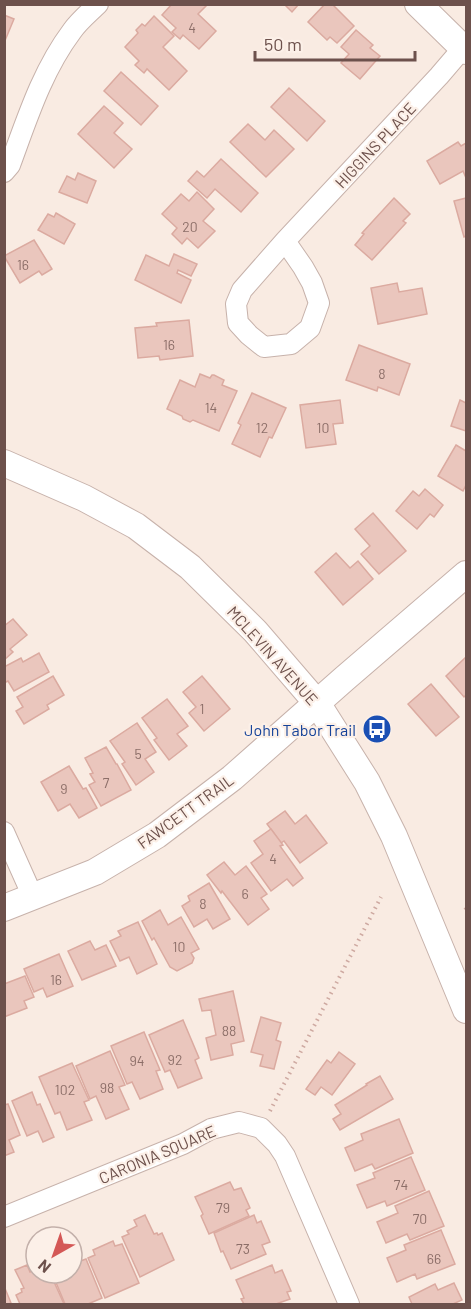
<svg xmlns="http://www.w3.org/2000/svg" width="471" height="1309" font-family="Barlow,sans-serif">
<rect width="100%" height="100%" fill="#f9ebe2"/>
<g fill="#eac6bd" stroke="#dbaaa0" stroke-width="1.5">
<path d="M172,4H208L198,14L216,31L199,49L183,35L180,39L172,32L176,28L162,15Z"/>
<path d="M284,4H299L292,12Z"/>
<path d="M325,4H332L354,26L337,43L330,37L327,40L308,22Z"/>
<path d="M4,15L14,19L4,43Z"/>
<path d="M154,16L174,36L163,47L187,71L169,90L147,69L144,73L135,65L139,61L125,47L138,33L136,30L142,24L145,26Z"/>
<path d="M356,30L373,45L370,48L380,56L360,79L341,63L349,54L341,47Z"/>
<path d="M121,72L158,106L141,125L104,91Z"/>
<path d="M289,88L325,121L307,141L271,107Z"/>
<path d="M104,106L123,123L114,133L132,149L114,168L78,134Z"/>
<path d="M248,124L265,140L274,130L294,149L266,177L230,142Z"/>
<path d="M458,142L461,146L466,143V178L463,171L440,184L427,161Z"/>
<path d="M221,159L258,193L241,212L215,189L207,198L188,181L197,171L204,177Z"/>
<path d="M78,173L96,181L87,203L59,192L67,176L75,180Z"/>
<path d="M197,192L214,209L203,221L215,231L198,248L187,238L182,244L172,234L177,228L162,214L181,194L189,201Z"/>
<path d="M394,198L410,214L403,221L406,223L372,260L355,245L364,234L362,233Z"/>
<path d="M466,198V236L464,237L454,201Z"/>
<path d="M56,213L75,224L64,244L38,230L48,214L54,217Z"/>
<path d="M34,240L52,269L42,275L39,271L20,283L4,256Z"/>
<path d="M174,254L197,264L191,276L178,270L177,273L191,280L181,303L135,280L146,255L169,266Z"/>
<path d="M397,283L399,292L422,288L427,314L378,324L371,288Z"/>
<path d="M189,320L193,356L160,360L159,356L138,358L135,328L157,326L156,323Z"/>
<path d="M359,345L410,364L399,395L378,387L377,391L346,380Z"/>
<path d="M200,374L210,378L212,375H214L224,380L222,385L237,391L219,431L193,420L190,422L183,419L182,416L167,409L180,380L195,387Z"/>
<path d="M252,393L286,408L272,438L269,437L260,457L232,444L241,425L238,423Z"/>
<path d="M340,400L343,423L333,424L336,444L306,448L300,405Z"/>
<path d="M460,400L466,403V431L451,426Z"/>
<path d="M456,445L466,451V485L463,491L438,476Z"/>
<path d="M425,489L443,505L434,517L430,514L417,529L396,511L413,491L419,496Z"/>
<path d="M373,513L406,551L379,574L361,554L370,546L355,529Z"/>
<path d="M336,553L350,568L358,561L373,579L343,605L315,572Z"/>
<path d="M13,619L27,635L10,649L13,652L4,660V626Z"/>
<path d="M39,653L49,672L14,691L8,681L4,683V667L21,658L23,662Z"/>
<path d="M466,657V695L464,697L446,676Z"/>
<path d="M53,676L64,695L47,705L49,709L24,724L16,711L23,707L17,697Z"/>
<path d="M202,676L230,709L204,731L189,713L196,707L183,692Z"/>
<path d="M431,684L459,717L436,736L408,704Z"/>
<path d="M167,699L188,726L177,734L187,746L169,760L154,740L157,738L142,718Z"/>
<path d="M137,723L156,752L145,759L154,772L136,785L122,764L125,762L110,741Z"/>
<path d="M106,747L116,764H117L131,790L101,806L89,785L95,782L90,774L93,773L85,758Z"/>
<path d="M69,766L83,789L86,788L97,808L79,818L70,804L58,811L41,782Z"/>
<path d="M285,811L295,824L306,815L327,843L300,863L284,841L281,843L267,824Z"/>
<path d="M271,829L283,845L280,846L303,878L293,886L287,879L271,891L251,863L263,854L254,841Z"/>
<path d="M224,862L235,875L246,866L267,894L261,898L269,909L248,925L222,891L221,893L207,875Z"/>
<path d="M209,883L230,919L213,929L207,919L194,927L182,906L190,901L188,896Z"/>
<path d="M160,910L168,925L181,917L199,949L191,953L194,958L192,963L177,971L170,967L154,938L152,940L142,921Z"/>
<path d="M138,922L157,964L137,974L129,957L120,961L110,941L121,936L118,931Z"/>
<path d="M90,941L95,950L106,945L116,966L82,980L68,951Z"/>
<path d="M59,954L73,986L47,997L43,988L34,992L24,969Z"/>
<path d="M25,976L34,997L24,1001L27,1008L4,1017V984Z"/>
<path d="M233,991L244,1041L231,1044L233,1055L211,1060L206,1038L216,1035L211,1010L202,1011L199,999Z"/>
<path d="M261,1017L281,1023L276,1040L281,1042L274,1069L260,1066L263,1055L251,1052Z"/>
<path d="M183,1020L199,1058L195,1060L202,1078L178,1088L170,1070L165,1072L149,1035Z"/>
<path d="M144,1032L160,1070L156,1071L163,1089L140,1099L132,1082L127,1084L111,1046Z"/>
<path d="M110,1051L125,1085L119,1087L129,1109L106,1119L96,1096L90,1099L76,1066Z"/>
<path d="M339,1052L355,1064L332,1095L321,1087L315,1095L306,1089L327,1060L331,1063Z"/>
<path d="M72,1063L89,1100L84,1102L92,1120L67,1130L60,1112L55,1114L39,1077Z"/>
<path d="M380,1076L393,1099L340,1130L333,1119L341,1114L335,1105L367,1085L366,1084Z"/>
<path d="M32,1092L37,1105L40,1104L54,1137L43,1142L38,1131L27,1136L12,1101Z"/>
<path d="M8,1104L20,1135L9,1140L14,1152L4,1156V1105Z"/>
<path d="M399,1119L413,1153L375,1169L372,1164L355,1171L345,1148L363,1140L361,1134Z"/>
<path d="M411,1157L425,1190L387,1206L385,1201L367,1208L357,1185L375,1178L373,1173Z"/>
<path d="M230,1182L234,1190L241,1188L250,1208L246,1210L249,1216L209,1234L201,1216L203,1214L195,1197Z"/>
<path d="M429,1191L444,1226L410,1240L407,1234L386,1243L377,1222L398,1213L395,1206Z"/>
<path d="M145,1215L154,1234L157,1233L158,1235L162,1233L174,1260L140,1277L122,1237L129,1234L127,1231L137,1226L134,1220Z"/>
<path d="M254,1215L257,1223L261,1221L270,1242L262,1245L266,1254L231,1269L223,1251L221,1252L214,1233Z"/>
<path d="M441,1230L455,1264L417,1279L415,1274L397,1282L387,1258L406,1250L404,1245Z"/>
<path d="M113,1241L115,1246L122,1244L139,1283L105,1298L88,1258L95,1255L93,1250Z"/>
<path d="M72,1257L75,1263L86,1259L102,1298L88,1304H65L52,1273H72Z"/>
<path d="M27,1265L30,1272L36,1270V1273H50L64,1304H20L16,1295L22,1292L21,1289L24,1288L15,1270Z"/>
<path d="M272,1265L275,1273L282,1270L291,1291L287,1292L290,1299L276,1304H244L241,1299L244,1298L236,1280Z"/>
<path d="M454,1283L462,1300L453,1304H412L409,1297L435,1284L438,1290Z"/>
<path d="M4,1286L11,1303L8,1304H4Z"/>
</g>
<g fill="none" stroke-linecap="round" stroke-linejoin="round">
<g stroke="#c7b2ab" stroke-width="22">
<g id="minor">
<path d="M4,172L10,165C27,119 42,71 72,31C79,21 89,13 98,4"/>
<path d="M285,241L303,267L312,283L319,303L310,328L291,344L264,347L249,335L238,323L236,304L242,290L285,241L439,76L463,48"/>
<path d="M4,832L33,897"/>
<path d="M4,1217L183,1144L211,1129L239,1122L261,1128L277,1144L285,1156L349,1304"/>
</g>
</g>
<g stroke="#c7b2ab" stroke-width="28">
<g id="tertiary">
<path d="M418,4L466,51"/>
<path d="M4,463L84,498L136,526L190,567L255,631L317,703L367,782L394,836L466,1010"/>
<path d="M4,908L95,872L157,835L232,778L344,679L466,574"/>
</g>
</g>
<g stroke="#cea9a1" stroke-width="4" stroke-dasharray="1.5 4.5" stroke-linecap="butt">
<path d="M465,910L466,909"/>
<path d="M270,1111L381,897"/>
</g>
<use href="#minor" stroke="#fff" stroke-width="20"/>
<use href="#tertiary" stroke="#fff" stroke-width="26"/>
</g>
<defs>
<g id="bus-disc" transform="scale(1.5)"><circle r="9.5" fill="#1a4fb4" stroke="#fcf0e8"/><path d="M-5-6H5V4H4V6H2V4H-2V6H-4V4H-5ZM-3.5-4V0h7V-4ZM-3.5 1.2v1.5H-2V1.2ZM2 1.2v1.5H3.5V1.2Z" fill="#fff"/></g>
</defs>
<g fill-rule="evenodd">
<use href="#bus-disc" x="377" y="729"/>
</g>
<g text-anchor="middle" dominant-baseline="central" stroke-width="4.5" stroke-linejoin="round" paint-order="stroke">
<g font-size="14" fill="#8c6e68">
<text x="192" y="27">4</text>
<text x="190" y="226">20</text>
<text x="23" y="264">16</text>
<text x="169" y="344">16</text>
<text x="382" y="373">8</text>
<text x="211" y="407">14</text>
<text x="262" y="427">12</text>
<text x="323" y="427">10</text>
<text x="202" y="708">1</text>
<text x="138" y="753">5</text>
<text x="106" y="782">7</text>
<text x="64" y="788">9</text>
<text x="273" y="858">4</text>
<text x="245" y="893">6</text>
<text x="203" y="903">8</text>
<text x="179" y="946">10</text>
<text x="56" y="979">16</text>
<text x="229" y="1030">88</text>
<text x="175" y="1059">92</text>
<text x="137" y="1060">94</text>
<text x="107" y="1087">98</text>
<text x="65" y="1089">102</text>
<text x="401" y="1184">74</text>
<text x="223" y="1207">79</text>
<text x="420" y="1218">70</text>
<text x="243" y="1248">73</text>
<text x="434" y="1258">66</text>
</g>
<g font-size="16" fill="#6d514c" stroke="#fcf0e8">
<text transform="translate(375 145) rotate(-47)">HIGGINS PLACE</text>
<text transform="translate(273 655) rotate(48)">MCLEVIN AVENUE</text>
<text transform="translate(185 811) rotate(-36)">FAWCETT TRAIL</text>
<text transform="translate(157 1154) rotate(-23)">CARONIA SQUARE</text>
</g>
<g font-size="16" fill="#164399" stroke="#fcf0e8" text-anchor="end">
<text x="356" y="729">John Tabor Trail</text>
</g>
</g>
<rect width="471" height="1309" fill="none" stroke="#6d514c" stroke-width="12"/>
<g transform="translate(54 1255) rotate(220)"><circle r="28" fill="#fcf0e8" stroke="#c3b0aa" stroke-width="1.5"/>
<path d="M0-4.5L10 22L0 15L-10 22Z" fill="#d45856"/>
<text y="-9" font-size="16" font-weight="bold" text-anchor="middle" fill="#6d514c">N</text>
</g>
<path d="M255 51v9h160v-9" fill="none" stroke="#6d514c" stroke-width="3"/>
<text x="264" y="51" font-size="18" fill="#6d514c" stroke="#fcf0e8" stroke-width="4.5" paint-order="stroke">50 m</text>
</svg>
